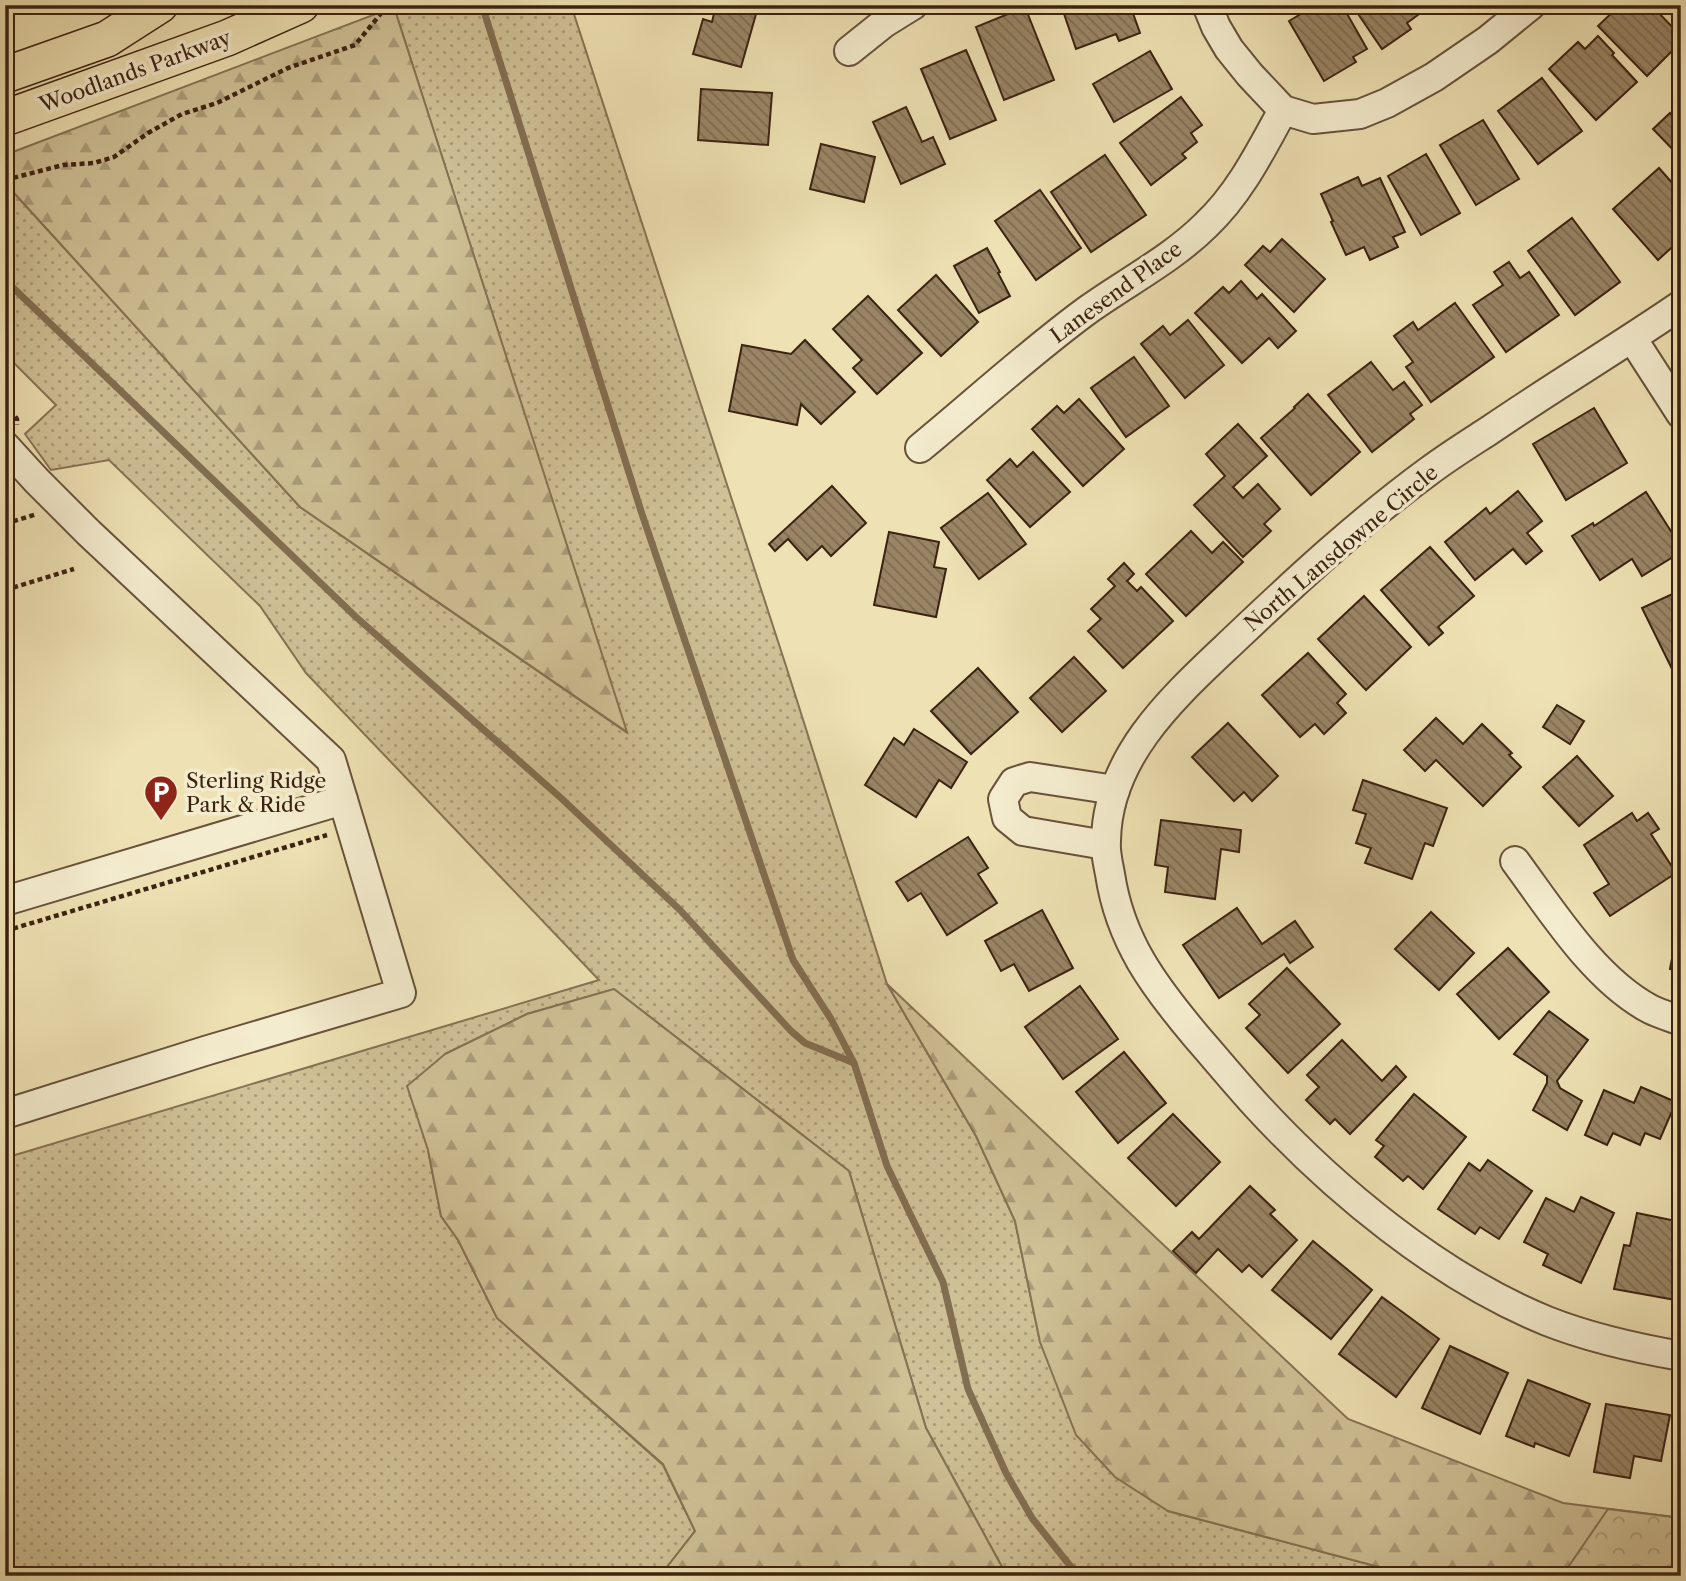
<svg xmlns="http://www.w3.org/2000/svg" width="1686" height="1581" font-family="'Libre Caslon Text',serif">
<defs>
<pattern id="grass-dots" width="8" height="8" patternUnits="userSpaceOnUse" patternTransform="scale(1.75)"><rect width="8" height="8" fill="#d0c197"/><path d="M2 2h.1M6 6h.1" fill="none" stroke="#aa9c7a" stroke-width="1.8" stroke-linecap="round"/></pattern>
<pattern id="forest-firs" width="22" height="20" patternUnits="userSpaceOnUse" patternTransform="scale(1.75)"><rect width="22" height="20" fill="#d0c197"/><path d="M5 1l3.5 6h-7zM16 11l3.5 6h-7z" fill="#aa9c7a"/></pattern>
<pattern id="park-crowns" width="20" height="18" patternUnits="userSpaceOnUse" patternTransform="scale(1.75)"><rect width="20" height="18" fill="#d0c197"/><path d="M2 6a3 3 0 1 1 6 0M12 15a3 3 0 1 1 6 0" fill="none" stroke="#aa9c7a"/></pattern>
<pattern id="building-back-hatch" width="6" height="6" patternUnits="userSpaceOnUse" patternTransform="scale(1.75)"><rect width="6" height="6" fill="#998565"/><path d="M-1 5l2 2M0 0l6 6M5-1l2 2" fill="none" stroke="#7e6c52"/></pattern>
</defs>
<rect width="100%" height="100%" fill="#eee1b3"/>
<filter id="stains"><feTurbulence type="fractalNoise" baseFrequency=".00286" numOctaves="4"/><feColorMatrix values="0 0 0 0 .2 0 0 0 0 .09 0 0 0 0 .02 0 0 0 .5 -.17"/></filter>
<radialGradient id="worn" r=".72"><stop offset=".6" stop-color="#630" stop-opacity="0"/><stop offset="1" stop-color="#630" stop-opacity=".3"/></radialGradient>
<path fill="url(#grass-dots)" stroke="#867254" stroke-width="2" d="M398,5H571L786,666L887,984L976,1136L1015,1221L1040,1342L1168,1511L1413,1576H1007L926,1428L849,1171L614,989L527,1014L445,1054L428,1150L441,1216L458,1240L497,1318L663,1465L695,1531L660,1576H5V1512L8,1497L5,1491V1158L599,980L306,673L260,606L109,460L51,470L25,434L56,405L5,354V183L300,507L626,732L394,7Z"/>
<g fill="url(#forest-firs)" stroke="#867254" stroke-width="2">
<path d="M394,7L627,732L300,507L5,183V155Z"/>
<path d="M887,984L1348,1419L1563,1503L1681,1518V1576H1413L1168,1511L1115,1477L1076,1435L1040,1342L1015,1221L976,1136Z"/>
<path d="M614,989L849,1171L926,1428L1007,1576H660L695,1531L663,1464L497,1318L458,1240L441,1216L428,1150L407,1086L445,1054L527,1014Z"/>
</g>
<path fill="url(#park-crowns)" stroke="#867254" stroke-width="2" d="M1608,1509L1681,1518V1576H1562Z"/>
<g fill="none" stroke-linecap="round" stroke-linejoin="round">
<g stroke="#826e51" stroke-width="7">
<path d="M482,5L641,511L793,960L831,1019L854,1063L887,1166L943,1282L968,1389L1006,1473L1032,1518L1071,1567L1087,1576"/>
<path d="M5,280L356,617L561,798L680,910L791,1031L805,1043L854,1063"/>
</g>
</g>
<g fill="url(#building-back-hatch)" stroke="#3c2211" stroke-width="2">
<path d="M716,5H753L758,7L741,67L693,54L703,19L712,22Z"/>
<path d="M1061,5H1130L1140,33L1119,41L1116,34L1076,49Z"/>
<path d="M1316,5H1342L1367,49L1353,57L1356,62L1324,81L1289,21Z"/>
<path d="M1352,5H1424L1426,9L1407,23L1411,29L1382,49Z"/>
<path d="M1620,5H1623L1628,10L1633,5H1651L1681,36V42L1647,76L1598,26Z"/>
<path d="M1661,5H1681V23Z"/>
<path d="M1025,7L1054,80L1004,100L976,27Z"/>
<path d="M1598,36L1614,53L1612,55L1637,82L1596,120L1549,69L1578,42L1585,49Z"/>
<path d="M966,50L996,120L950,139L921,69Z"/>
<path d="M1150,51L1172,89L1114,122L1093,84Z"/>
<path d="M1542,78L1582,131L1538,164L1498,111Z"/>
<path d="M701,89L772,93L768,145L698,140Z"/>
<path d="M1181,97L1202,125L1191,133L1197,142L1182,154L1186,158L1151,185L1120,143Z"/>
<path d="M906,107L922,142L933,137L945,164L901,184L873,122Z"/>
<path d="M1670,113L1681,124V158L1653,129Z"/>
<path d="M1483,120L1519,179L1476,205L1440,145Z"/>
<path d="M821,144L875,157L864,202L810,189Z"/>
<path d="M1426,154L1460,213L1421,235L1388,176Z"/>
<path d="M1105,155L1146,215L1091,252L1051,192Z"/>
<path d="M1659,168L1681,193V239L1658,260L1613,209Z"/>
<path d="M1358,177L1362,186L1380,178L1405,232L1393,237L1398,247L1370,260L1364,247L1346,255L1331,222L1333,221L1321,194Z"/>
<path d="M1040,190L1081,248L1036,280L995,221Z"/>
<path d="M1572,218L1620,282L1575,315L1528,251Z"/>
<path d="M1282,239L1325,279L1294,312L1245,265L1263,246L1270,252Z"/>
<path d="M987,248L1000,272L998,273L1010,296L979,313L954,266Z"/>
<path d="M1509,262L1520,278L1529,272L1559,315L1506,352L1473,305L1503,285L1494,272Z"/>
<path d="M936,275L978,322L941,356L898,310Z"/>
<path d="M1241,281L1257,299L1262,294L1296,331L1278,348L1269,338L1242,363L1195,313L1223,287L1229,293Z"/>
<path d="M868,296L922,353L877,394L853,368L862,360L833,329Z"/>
<path d="M1455,303L1494,357L1431,402L1406,367L1413,362L1394,336L1413,322L1418,330Z"/>
<path d="M1188,320L1224,365L1185,398L1141,344L1163,326L1170,335Z"/>
<path d="M805,340L855,392L821,424L801,404L797,425L729,411L742,345L791,354Z"/>
<path d="M1134,357L1169,406L1126,437L1091,388Z"/>
<path d="M1371,362L1393,390L1404,382L1422,405L1410,414L1414,419L1372,452L1328,395Z"/>
<path d="M1308,394L1360,452L1311,495L1261,438L1295,408L1294,407Z"/>
<path d="M1079,399L1124,449L1083,486L1032,429L1057,406L1064,413Z"/>
<path d="M1594,408L1627,463L1566,500L1533,444Z"/>
<path d="M1238,424L1267,456L1233,487L1243,498L1258,484L1280,509L1264,524L1271,531L1243,557L1194,505L1225,476L1206,454Z"/>
<path d="M1033,452L1070,492L1030,527L987,480L1010,459L1017,467Z"/>
<path d="M832,486L866,523L831,556L822,546L807,560L788,539L775,551L769,544Z"/>
<path d="M1518,491L1542,521L1527,533L1542,551L1526,564L1513,549L1475,580L1445,542L1486,508L1490,514Z"/>
<path d="M1646,492L1681,547V552L1642,576L1632,559L1600,580L1572,536L1593,523L1594,526Z"/>
<path d="M988,493L1026,544L979,579L941,528Z"/>
<path d="M1191,531L1212,553L1223,542L1243,562L1186,616L1146,574Z"/>
<path d="M889,532L939,542L934,567L946,569L936,617L874,605Z"/>
<path d="M1430,547L1474,596L1438,627L1443,633L1429,645L1381,590Z"/>
<path d="M1124,563L1134,574L1127,581L1137,591L1141,587L1173,621L1123,668L1088,631L1101,619L1091,609L1115,586L1108,579Z"/>
<path d="M1681,590V665L1672,669L1642,608Z"/>
<path d="M1364,596L1411,647L1366,690L1318,639Z"/>
<path d="M1308,653L1346,694L1337,703L1346,713L1324,734L1315,724L1300,737L1262,695Z"/>
<path d="M1074,657L1106,691L1062,732L1030,698Z"/>
<path d="M978,668L1018,712L971,754L931,711Z"/>
<path d="M1557,705L1584,721L1570,744L1543,727Z"/>
<path d="M1436,718L1463,744L1482,724L1512,753L1509,755L1521,767L1483,806L1436,760L1425,771L1404,750Z"/>
<path d="M1228,723L1278,776L1252,801L1244,792L1234,801L1192,757Z"/>
<path d="M914,729L967,762L951,788L939,780L916,817L865,785L894,738L904,745Z"/>
<path d="M1577,756L1613,796L1579,826L1543,787Z"/>
<path d="M1363,780L1447,808L1433,846L1425,843L1412,879L1365,863L1371,848L1356,843L1366,814L1353,810Z"/>
<path d="M1632,813L1637,821L1648,813L1659,829L1651,834L1676,873L1610,916L1594,893L1609,884L1584,845Z"/>
<path d="M1161,820L1241,830L1239,852L1221,849L1215,899L1165,892L1168,867L1155,865Z"/>
<path d="M968,837L988,868L978,874L997,903L947,935L921,893L908,901L896,882Z"/>
<path d="M1237,908L1262,944L1295,921L1313,947L1290,963L1284,954L1219,998L1183,945Z"/>
<path d="M1042,910L1073,968L1029,991L1014,964L1001,971L985,941Z"/>
<path d="M1431,912L1474,953L1439,990L1395,949Z"/>
<path d="M1681,912V971L1670,969Z"/>
<path d="M1508,948L1549,992L1499,1039L1457,994Z"/>
<path d="M1287,968L1340,1024L1288,1073L1246,1028L1260,1015L1249,1004Z"/>
<path d="M1080,986L1118,1039L1063,1079L1025,1027Z"/>
<path d="M1549,1011L1588,1040L1557,1081L1560,1088L1582,1101L1567,1130L1533,1110L1547,1083V1076L1514,1054Z"/>
<path d="M1342,1040L1382,1081L1396,1066L1406,1077L1350,1134L1335,1119L1330,1124L1306,1100L1319,1087L1307,1075Z"/>
<path d="M1124,1052L1166,1103L1118,1143L1076,1092Z"/>
<path d="M1641,1087L1676,1102L1660,1139L1645,1133L1640,1145L1613,1133L1607,1145L1585,1135L1604,1090L1634,1103Z"/>
<path d="M1414,1094L1466,1137L1423,1189L1408,1176L1403,1181L1375,1157L1384,1146L1376,1140Z"/>
<path d="M1173,1114L1220,1162L1176,1206L1128,1158Z"/>
<path d="M1488,1160L1532,1191L1499,1239L1480,1227L1475,1234L1438,1209L1469,1163L1480,1171Z"/>
<path d="M1250,1186L1275,1210L1270,1214L1297,1240L1262,1277L1249,1265L1242,1272L1218,1249L1196,1273L1173,1251L1192,1232L1199,1239Z"/>
<path d="M1581,1197L1614,1213L1581,1283L1543,1265L1548,1254L1524,1242L1546,1198L1574,1212Z"/>
<path d="M1637,1213L1681,1222V1301L1614,1289L1624,1245L1630,1246Z"/>
<path d="M1313,1241L1372,1290L1331,1339L1272,1290Z"/>
<path d="M1382,1297L1439,1339L1396,1397L1339,1354Z"/>
<path d="M1450,1346L1508,1373L1480,1434L1422,1408Z"/>
<path d="M1528,1380L1590,1404L1569,1456L1535,1443L1534,1447L1506,1436Z"/>
<path d="M1606,1404L1670,1415L1661,1461L1634,1456L1630,1478L1594,1472Z"/>
</g>
<g fill="none" stroke-linecap="round" stroke-linejoin="round">
<g stroke="#68523a" stroke-width="32">
<g id="minor">
<path d="M1207,5L1216,27L1229,49L1250,75L1283,110L1313,119L1360,114L1387,103L1434,77L1488,40L1531,5"/>
<path d="M849,51L884,23L913,5"/>
<path d="M1681,305C1618,348 1553,387 1490,430C1470,443 1449,456 1429,471C1362,520 1299,578 1238,636C1179,692 1107,753 1106,841C1105,852 1108,863 1110,874C1120,941 1154,986 1196,1036C1216,1059 1235,1082 1255,1104C1333,1189 1439,1277 1547,1321C1590,1338 1635,1348 1681,1356"/>
<path d="M1632,338L1681,414"/>
<path d="M5,446L37,481L89,533L331,760L401,993L205,1051L5,1114"/>
<path d="M920,448C976,402 1030,352 1089,309C1127,282 1173,258 1206,225C1240,193 1261,150 1283,110"/>
<path d="M1105,845L1023,831L1007,818L1003,799L1014,782L1030,777L1115,790"/>
<path d="M1515,861C1552,911 1594,979 1650,1009C1660,1014 1671,1017 1681,1021"/>
<path d="M5,901L343,800"/>
</g>
</g>
<g stroke="#3c2211" stroke-width="38">
<g id="major">
<path d="M5,75L107,39L160,5"/>
<path d="M5,118L227,38L301,5"/>
</g>
</g>
<g stroke="#3c2211" stroke-width="4.5" stroke-dasharray="5 3.5" stroke-linecap="butt">
<path d="M5,180L63,165L94,163L114,157L148,133L182,114L217,103L288,68L355,45L388,5"/>
<path d="M5,403L17,419V425"/>
<path d="M5,524L37,514"/>
<path d="M5,590L74,569"/>
<path d="M5,931L327,835"/>
</g>
<use href="#minor" stroke="#f4ecce" stroke-width="28"/>
<use href="#major" stroke="#eee1b3" stroke-width="35"/>
</g>
<defs>
<g id="parking-pin" transform="scale(1.75)"><path d="M0 17L-7.5 6A9.5 9.5 0 1 1 7.5 6Z" fill="#8f2418" stroke="#f4ecce"/><path d="M-3.5-5.5H1a3.5 3.5 0 0 1 0 7H-1V5.5H-3.5ZM-1-3.4V-.6H.8a1.4 1.4 0 0 0 0-2.8Z" fill="#fff"/></g>
</defs>
<g fill-rule="evenodd">
<use href="#parking-pin" x="161" y="792"/>
</g>
<g text-anchor="middle" dominant-baseline="central" stroke-width="7" stroke-linejoin="round" paint-order="stroke">
<g font-size="21" fill="#3c2211" stroke="#f4ecce">
<text transform="translate(135 71) rotate(-20)">Woodlands Parkway</text>
<text transform="translate(1116 292) rotate(-36)">Lanesend Place</text>
<text transform="translate(1341 548) rotate(-40)">North Lansdowne Circle</text>
</g>
<g font-size="21" fill="#3c2211" stroke="#f4ecce" text-anchor="start">
<text x="186" y="780">Sterling Ridge<tspan x="186" dy="24">Park &amp; Ride</tspan></text>
</g>
</g>
<rect width="1686" height="1581" fill="none" stroke="#eee1b3" stroke-width="28"/>
<rect x="7" y="7" width="1672" height="1567" fill="none" stroke="#3c2211" stroke-width="3.5"/>
<rect x="14" y="14" width="1658" height="1553" fill="none" stroke="#3c2211" stroke-width="2"/>
<rect width="100%" height="100%" filter="url(#stains)"/>
<rect width="100%" height="100%" fill="url(#worn)"/>
</svg>
